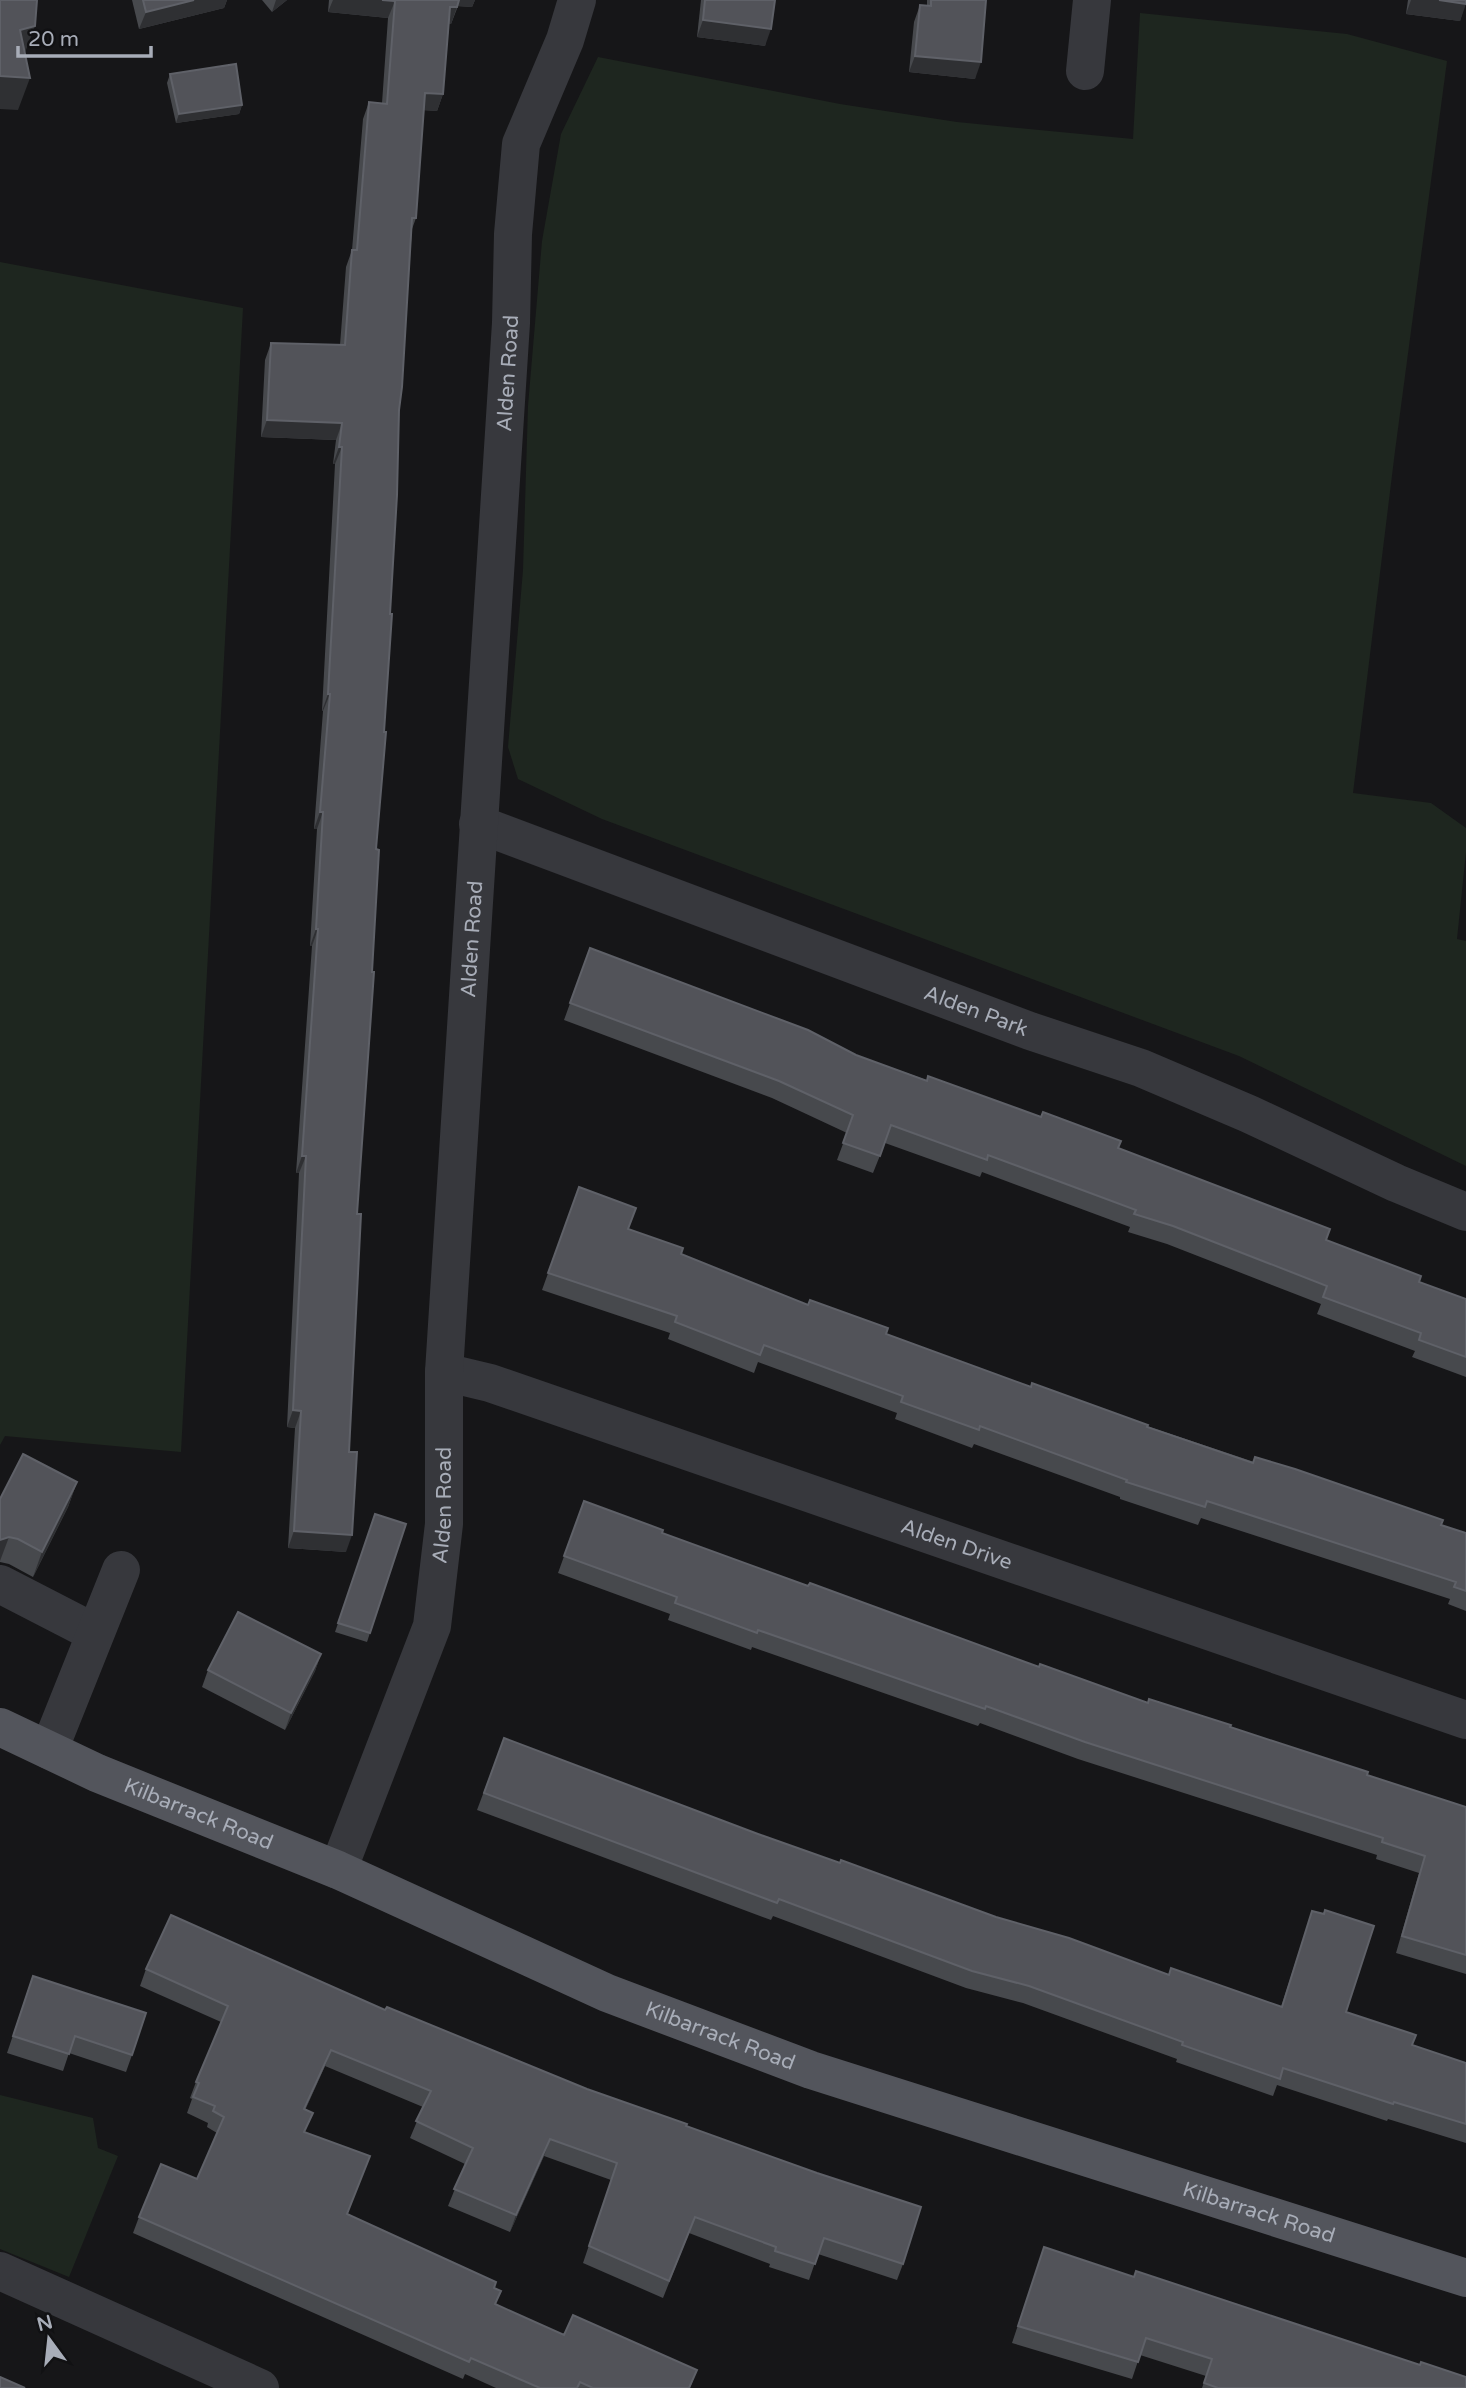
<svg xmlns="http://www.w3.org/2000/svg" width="1466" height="2388" font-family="'Varela Round',sans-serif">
<rect width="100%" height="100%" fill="#161618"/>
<g fill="#1e261f">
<path d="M1140,13L1347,34L1447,61L1395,451L1353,793L1431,803L1466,828V852L1457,939L1466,941V1166L1239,1056L602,819L518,779L508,747L523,570L528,406L542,241L561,134L598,57L840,104L957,122L1133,139Z"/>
<path d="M0,262L243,308L181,1452L5,1436L0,1445Z"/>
<path d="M0,2095L93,2118L98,2148L118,2156L69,2277L0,2249Z"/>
</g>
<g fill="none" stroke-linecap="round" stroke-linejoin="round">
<g stroke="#37383d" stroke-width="38">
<path d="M1085,71L1092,0"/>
<path id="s1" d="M478,824L1030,1031L1141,1068L1249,1114L1396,1183L1466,1212"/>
<path id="s2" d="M444,1372L490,1383L1466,1720"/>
<path d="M0,1584L95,1633"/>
<path d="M49,1750L121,1570"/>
<path id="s3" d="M338,1870L432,1626L444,1524V1372L511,323L513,234L521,144L565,40L577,0"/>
<path d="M0,2271L260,2388"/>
</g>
<path stroke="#53555c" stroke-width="38" id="s4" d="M0,1727L97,1773L338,1870L607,1993L811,2070L1466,2278"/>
</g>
<g fill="#47494d">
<path d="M132,0H227L224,8L139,29Z"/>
<path d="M262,0H287L272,12Z"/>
<path d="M329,0H475L472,7L458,6L451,24H449L443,94L437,111L424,110L416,218L412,229L399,410L357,1214L346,1552L288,1548L295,1428L287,1427L299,1173H296L312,946H310L317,829H314L323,711H322L335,464H333L336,440L261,437L265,360L271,343L340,345L346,267L352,250L363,119L369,102L382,103L388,18L328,12Z"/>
<path d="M701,0H775L765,46L697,37Z"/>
<path d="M927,0H986L975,79L909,72L914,22L920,5L927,6Z"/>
<path d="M1408,0H1466L1460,21L1406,14Z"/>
<path d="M170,74L242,105L239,114L176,123L167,83Z"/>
<path d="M590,948L856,1055L1118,1148L1419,1282L1466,1299V1377L1412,1357L1415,1351L1317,1314L1321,1304L1167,1244L1128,1232L1130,1227L982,1172L980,1177L885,1143L873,1173L837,1160L847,1133L772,1098L564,1020Z"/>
<path d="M579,1187L628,1229L681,1254L808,1305L1031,1387L1466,1533V1611L1448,1604L1450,1599L1201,1518L1198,1525L1120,1499V1497L974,1444L972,1448L895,1419L897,1413L758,1362L754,1373L668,1339L670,1333L542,1290Z"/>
<path d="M77,1482L68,1507L33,1577L9,1564L0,1562V1499Z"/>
<path d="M584,1501L662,1533L808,1586L1039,1667L1148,1703L1230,1727L1367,1775L1466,1807V1974L1396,1953L1419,1873L1376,1859L1377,1855L1078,1759L980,1723L978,1726L752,1647L751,1650L668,1620L670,1614L558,1573Z"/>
<path d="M375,1514L406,1524L367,1642L335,1632Z"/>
<path d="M321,1654L315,1671L285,1730L202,1687L208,1670Z"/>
<path d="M504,1738L758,1834L996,1917L1169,1975L1281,2007L1312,1911L1346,2012L1412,2045L1466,2063V2143L1388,2119L1387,2121L1277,2085L1273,2096L1176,2062L1177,2059L1023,2003L966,1988L773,1916L771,1920L477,1810Z"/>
<path d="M146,1969L385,2010L587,2089L686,2126L903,2264L897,2280L818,2254L809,2280L769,2267L770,2264L689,2233L663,2298L583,2263L611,2180L544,2156L510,2232L448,2206L465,2164L410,2138L423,2107L325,2066L305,2110V2132L347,2214L494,2288L496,2305L564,2335L697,2370L690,2388H496L465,2374L463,2379L133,2233L139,2217L197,2179L217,2133L207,2127L208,2123L187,2113L192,2099L190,2098L196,2082L221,2022L140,1986Z"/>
<path d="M33,1976L132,2055L126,2072L69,2053L63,2071L7,2053Z"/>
<path d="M1044,2247L1466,2388H1202L1206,2376L1140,2355L1132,2379L1012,2343Z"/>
</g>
<g fill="#2f3033">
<path d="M194,0H227L224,8L139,29L146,12Z"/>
<path d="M276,0H287L272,12Z"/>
<path d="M333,0H382L395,1L388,18L328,12Z"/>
<path d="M456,0H475L472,7L454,6Z"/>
<path d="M1411,0H1439L1466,4L1460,21L1406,14Z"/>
<path d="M450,7H457L451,24H444Z"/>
<path d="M703,20L771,29L765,46L697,37Z"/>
<path d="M35,26L23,58L20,30Z"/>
<path d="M915,56L981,62L975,79L909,72Z"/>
<path d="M0,76L30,78L18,110L0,109Z"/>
<path d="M425,93L443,94L437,111L419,110Z"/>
<path d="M242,105L239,114L176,123L179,114Z"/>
<path d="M267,420L342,423L336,440L261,437Z"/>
<path d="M339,447H342L335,464H333Z"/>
<path d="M328,694H330L323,711H322Z"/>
<path d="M320,812H323L317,829H314Z"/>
<path d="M316,929H318L312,946H310Z"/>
<path d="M302,1156H306L299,1173H296Z"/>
<path d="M293,1410L301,1411L295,1428L287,1427Z"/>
<path d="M77,1482L68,1507L33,1577L42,1552Z"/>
<path d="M294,1531L352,1535L346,1552L288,1548Z"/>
<path d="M9,1537L0,1561V1540Z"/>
<path d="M321,1654L315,1671L285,1730L291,1713Z"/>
<path d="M331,2050L325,2066L298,2126L304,2109Z"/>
<path d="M550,2139L544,2156L510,2232L516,2215Z"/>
</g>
<g fill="#525359" stroke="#5f6168" stroke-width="2">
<path d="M0,0H37L35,26L20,30L30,78L0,76Z"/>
<path d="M143,0H194L146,12Z"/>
<path d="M382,0H459L457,7H450L443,94L425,93L416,218H412L402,387L399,410L397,495L390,614H392L384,732H386L376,849L379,850L372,972H374L357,1214H361L349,1452H357L352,1535L294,1531L301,1411L293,1410L306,1156H302L318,929H316L323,812H320L330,694H328L342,447H339L342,423L267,420L271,343L345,345L352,250H357L369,102L387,104L395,1Z"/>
<path d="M705,0H775L771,29L703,20Z"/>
<path d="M931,0H986L981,62L915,56L920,5L931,6Z"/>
<path d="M1439,0H1466V4Z"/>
<path d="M236,64L242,105L179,114L170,74Z"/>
<path d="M590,948L808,1030L856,1055L927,1081L928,1076L1041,1117L1043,1112L1121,1141L1118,1148L1330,1229L1326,1240L1421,1276L1419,1282L1466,1299V1357L1419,1340L1421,1333L1323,1297L1327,1286L1173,1226L1134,1214L1136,1210L988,1155L987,1160L891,1125L880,1156L843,1143L853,1115L779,1081L570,1003Z"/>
<path d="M579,1187L636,1208L628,1229L683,1248L681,1254L808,1305L810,1300L888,1328L886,1334L1031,1387L1032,1383L1148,1425L1147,1427L1253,1463L1255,1457L1295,1469L1443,1520L1441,1525L1466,1533V1591L1454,1587L1456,1582L1207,1501L1205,1507L1126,1482L1127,1480L980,1426L979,1430L901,1402L903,1396L764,1345L760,1355L675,1322L677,1316L548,1273Z"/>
<path d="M23,1454L77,1482L42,1552L18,1539L9,1537L0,1540V1499Z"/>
<path d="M584,1501L663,1530L662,1533L808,1586L810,1583L1039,1667L1040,1664L1148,1703L1149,1699L1231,1725L1230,1727L1368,1772L1367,1775L1466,1807V1955L1402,1936L1425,1856L1382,1842L1383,1838L1085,1742L986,1706L985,1709L758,1630L757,1633L675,1603L677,1597L564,1556Z"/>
<path d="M375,1514L406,1524L370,1633L338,1623Z"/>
<path d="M238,1612L321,1654L291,1713L208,1670Z"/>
<path d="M504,1738L758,1834L840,1863L841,1860L996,1917L1069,1938L1169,1975L1171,1968L1282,2007L1312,1911L1324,1914L1325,1910L1374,1926L1346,2012L1416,2035L1412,2045L1466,2063V2124L1394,2102L1393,2104L1283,2068L1280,2079L1182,2045L1183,2042L1029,1986L972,1971L779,1899L777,1903L484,1793Z"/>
<path d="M171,1915L385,2010L387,2007L587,2089L687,2124L686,2126L817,2173L921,2207L903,2264L824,2238L815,2264L775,2251L776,2247L695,2217L669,2281L589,2246L617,2163L550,2139L516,2215L454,2189L473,2148L416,2121L431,2091L331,2050L304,2109L313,2113L304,2132L370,2156L347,2214L496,2282L494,2288L501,2291L495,2304L564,2335L573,2315L697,2370L689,2388H593L580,2382L577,2388H540L471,2358L469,2362L139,2217L161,2164L197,2179L224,2117L213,2111L215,2106L193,2097L199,2083L196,2082L228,2006L146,1969Z"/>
<path d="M33,1976L146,2013L132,2055L75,2036L69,2054L13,2036Z"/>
<path d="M1044,2247L1134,2277L1136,2271L1420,2365L1421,2362L1466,2377V2388H1218L1204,2383L1212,2359L1146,2338L1138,2362L1018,2326Z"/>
<path d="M0,2377L25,2388H0Z"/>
</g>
<g text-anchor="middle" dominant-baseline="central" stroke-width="5" stroke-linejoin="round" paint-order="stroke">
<g font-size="21" fill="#a8adb8" stroke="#111113">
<text stroke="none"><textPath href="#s3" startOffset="1517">Alden Road</textPath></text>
<text stroke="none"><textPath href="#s3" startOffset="950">Alden Road</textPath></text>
<text stroke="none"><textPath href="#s1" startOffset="532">Alden Park</textPath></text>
<text stroke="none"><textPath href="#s3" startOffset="383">Alden Road</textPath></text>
<text stroke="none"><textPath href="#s2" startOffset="541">Alden Drive</textPath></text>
<text stroke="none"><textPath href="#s4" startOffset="217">Kilbarrack Road</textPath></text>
<text stroke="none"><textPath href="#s4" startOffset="784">Kilbarrack Road</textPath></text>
<text stroke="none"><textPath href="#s4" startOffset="1351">Kilbarrack Road</textPath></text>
</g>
</g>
<g transform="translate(49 2339) rotate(345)" stroke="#111113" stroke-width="5" paint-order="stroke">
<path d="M0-5L12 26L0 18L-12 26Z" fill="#a8adb8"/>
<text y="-10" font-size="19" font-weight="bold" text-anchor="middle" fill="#a8adb8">N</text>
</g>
<path d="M18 46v10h133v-10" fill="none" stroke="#a8adb8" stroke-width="3.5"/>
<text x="28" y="46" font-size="21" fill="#a8adb8" stroke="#111113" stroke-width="5" paint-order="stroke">20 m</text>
</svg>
